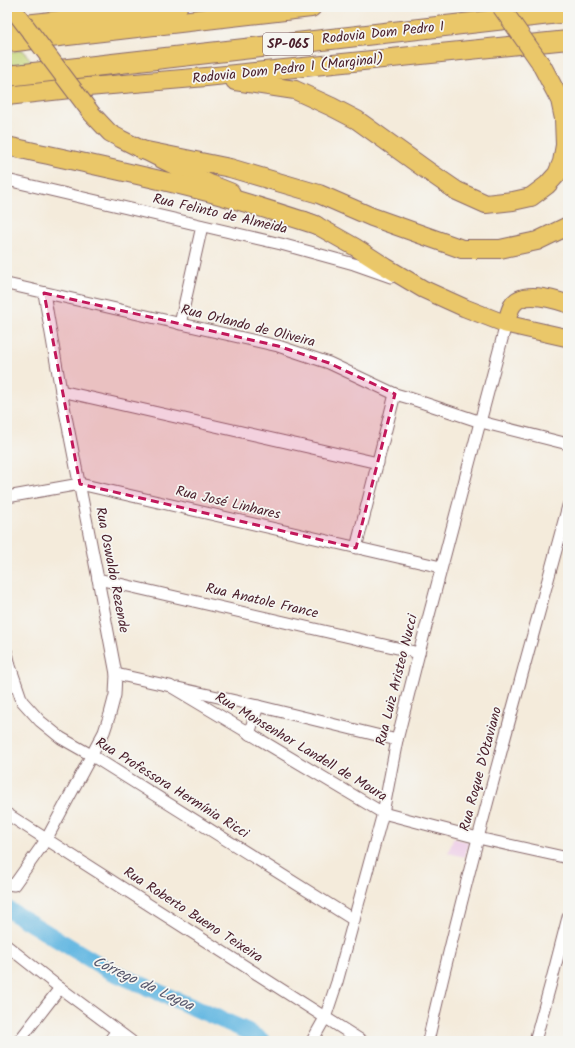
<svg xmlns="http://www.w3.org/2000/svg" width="575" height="1048" font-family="Kalam,sans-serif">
<rect width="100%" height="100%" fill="#f6f6f2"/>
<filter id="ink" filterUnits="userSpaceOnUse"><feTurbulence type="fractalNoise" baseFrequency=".025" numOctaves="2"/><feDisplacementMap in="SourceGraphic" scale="8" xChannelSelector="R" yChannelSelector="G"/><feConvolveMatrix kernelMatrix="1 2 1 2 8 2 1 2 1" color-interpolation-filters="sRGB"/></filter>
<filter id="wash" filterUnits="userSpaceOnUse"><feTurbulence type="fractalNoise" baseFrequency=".012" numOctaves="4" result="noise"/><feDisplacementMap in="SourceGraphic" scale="16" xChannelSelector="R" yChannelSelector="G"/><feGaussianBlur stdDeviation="0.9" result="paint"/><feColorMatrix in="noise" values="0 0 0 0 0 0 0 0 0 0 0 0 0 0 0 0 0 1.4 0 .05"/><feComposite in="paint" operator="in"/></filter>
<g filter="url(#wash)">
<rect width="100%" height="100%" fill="#f4ebdb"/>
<path fill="#eed0e8" d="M453,838L469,842L465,857L448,853Z"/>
<path fill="#c4d477" stroke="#877a51" d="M23,50L33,63L7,66V52Z"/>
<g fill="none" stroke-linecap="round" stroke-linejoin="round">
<path stroke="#67b9e2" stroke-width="17" d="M7,909L108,970L247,1031L262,1041"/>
</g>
</g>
<g filter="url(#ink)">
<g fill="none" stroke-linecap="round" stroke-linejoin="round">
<g stroke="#866669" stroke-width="13">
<g id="minor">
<path d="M7,180L281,244L354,264L391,277"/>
<path d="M7,284L278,346L329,363L395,394L409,398L481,422L568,444"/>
<path d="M180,324L202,226"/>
<path d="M61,391L378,463"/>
<path d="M7,497L80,484L441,567"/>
<path d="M356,548L395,394"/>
<path d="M98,579L419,653"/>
<path d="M7,653L10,666L22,701L40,721L61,738L91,755L354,920"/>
<path d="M116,674L170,686L383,813L478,838L568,858"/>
<path d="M178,688L258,706L397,740"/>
<path d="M249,734L258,706"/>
<path d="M7,814L362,1041"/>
<path d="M7,884L14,885L46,840L104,732L110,714L115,695L116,674L98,579L61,391L44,293"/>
<path d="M7,946L60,988L131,1041"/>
<path d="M19,1041L60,988"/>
<path d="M109,1041L117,1031"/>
<path d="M312,1041L325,1018L337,982L383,813L397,740L419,653L506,324"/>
<path d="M428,1041C469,861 520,684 568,506"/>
<path d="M535,1041L552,979L568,917"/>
</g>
</g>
<g stroke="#866669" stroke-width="19">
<g id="primary">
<path d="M92,114L110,133L121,139L211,184L231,192"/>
<path d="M304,220L316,225L355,247L386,267L423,289L465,308L506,324L568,338"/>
<path d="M506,324C508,318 509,311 512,306C522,289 553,299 568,304"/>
</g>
</g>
<g stroke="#866669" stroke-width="20">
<g id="trunk">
<path d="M7,26L178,7"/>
<path d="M235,81L295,90L332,107L357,120L428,171L457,191L486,204L513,201L531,197L547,185L557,174L562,162L565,145L564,119L560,100L541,64"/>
<path d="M7,96L88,87L206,77L568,40"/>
<path d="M7,146C70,160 134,173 196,189C237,199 276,212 316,225"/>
<path d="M142,150L230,168L319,194L372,217L462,249H500L537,241L568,226"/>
</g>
</g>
<g stroke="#866669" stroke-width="22">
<g id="motorway">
<path d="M7,42L311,7"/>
<path d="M7,76L568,12"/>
</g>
</g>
<path stroke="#866669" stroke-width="1.5" stroke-dasharray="3 3" stroke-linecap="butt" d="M7,928L9,932L8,936"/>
<use href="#minor" stroke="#fff" stroke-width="11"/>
<use href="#primary" stroke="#eac769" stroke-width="17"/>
<use href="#trunk" stroke="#eac769" stroke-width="18"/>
<use href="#motorway" stroke="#eac769" stroke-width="20"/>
<g stroke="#866669" stroke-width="19" stroke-linecap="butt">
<g id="primary-bridge">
<path d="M501,7L539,61"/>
<path d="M13,9L92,114"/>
</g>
</g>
<use href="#primary-bridge" stroke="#eac769" stroke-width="17"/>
</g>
</g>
<path fill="#c2185b" fill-opacity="0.2" stroke="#c2185b" stroke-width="3" stroke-dasharray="8 5" stroke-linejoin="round" d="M44,293L278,346L329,363L395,394L356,548L80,484Z"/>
<g text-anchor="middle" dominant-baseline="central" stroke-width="3.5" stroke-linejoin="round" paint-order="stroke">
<rect fill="#f6f6f2" stroke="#7e6067" stroke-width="1" x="263" y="33" width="50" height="22" rx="3"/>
<g font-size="13" font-weight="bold" fill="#4a1f2b">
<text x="288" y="44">SP-065</text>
</g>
<g font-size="14" fill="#4a1f2b" stroke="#f6f6f2">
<text transform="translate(383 33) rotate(-6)">Rodovia Dom Pedro I</text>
<text transform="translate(288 69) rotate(-6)">Rodovia Dom Pedro I (Marginal)</text>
<text transform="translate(220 214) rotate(13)">Rua Felinto de Almeida</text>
<text transform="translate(248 326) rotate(14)">Rua Orlando de Oliveira</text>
<text transform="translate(228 503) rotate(13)">Rua José Linhares</text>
<text transform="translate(112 570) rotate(79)">Rua Oswaldo Rezende</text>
<text transform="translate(262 601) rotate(13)">Rua Anatole France</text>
<text transform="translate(397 680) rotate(-76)">Rua Luiz Aristeo Nucci</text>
<text transform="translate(301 747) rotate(31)">Rua Monsenhor Landell de Moura</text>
<text transform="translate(481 769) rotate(-75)">Rua Roque D'Otaviano</text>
<text transform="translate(172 788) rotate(32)">Rua Professora Hermínia Ricci</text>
<text transform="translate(193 915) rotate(33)">Rua Roberto Bueno Teixeira</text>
</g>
<g font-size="15" font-style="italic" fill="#54556b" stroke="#f6f6f2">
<text transform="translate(143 984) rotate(25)">Córrego da Lagoa</text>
</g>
</g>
<rect width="575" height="1048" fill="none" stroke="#f6f6f2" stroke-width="24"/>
</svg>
